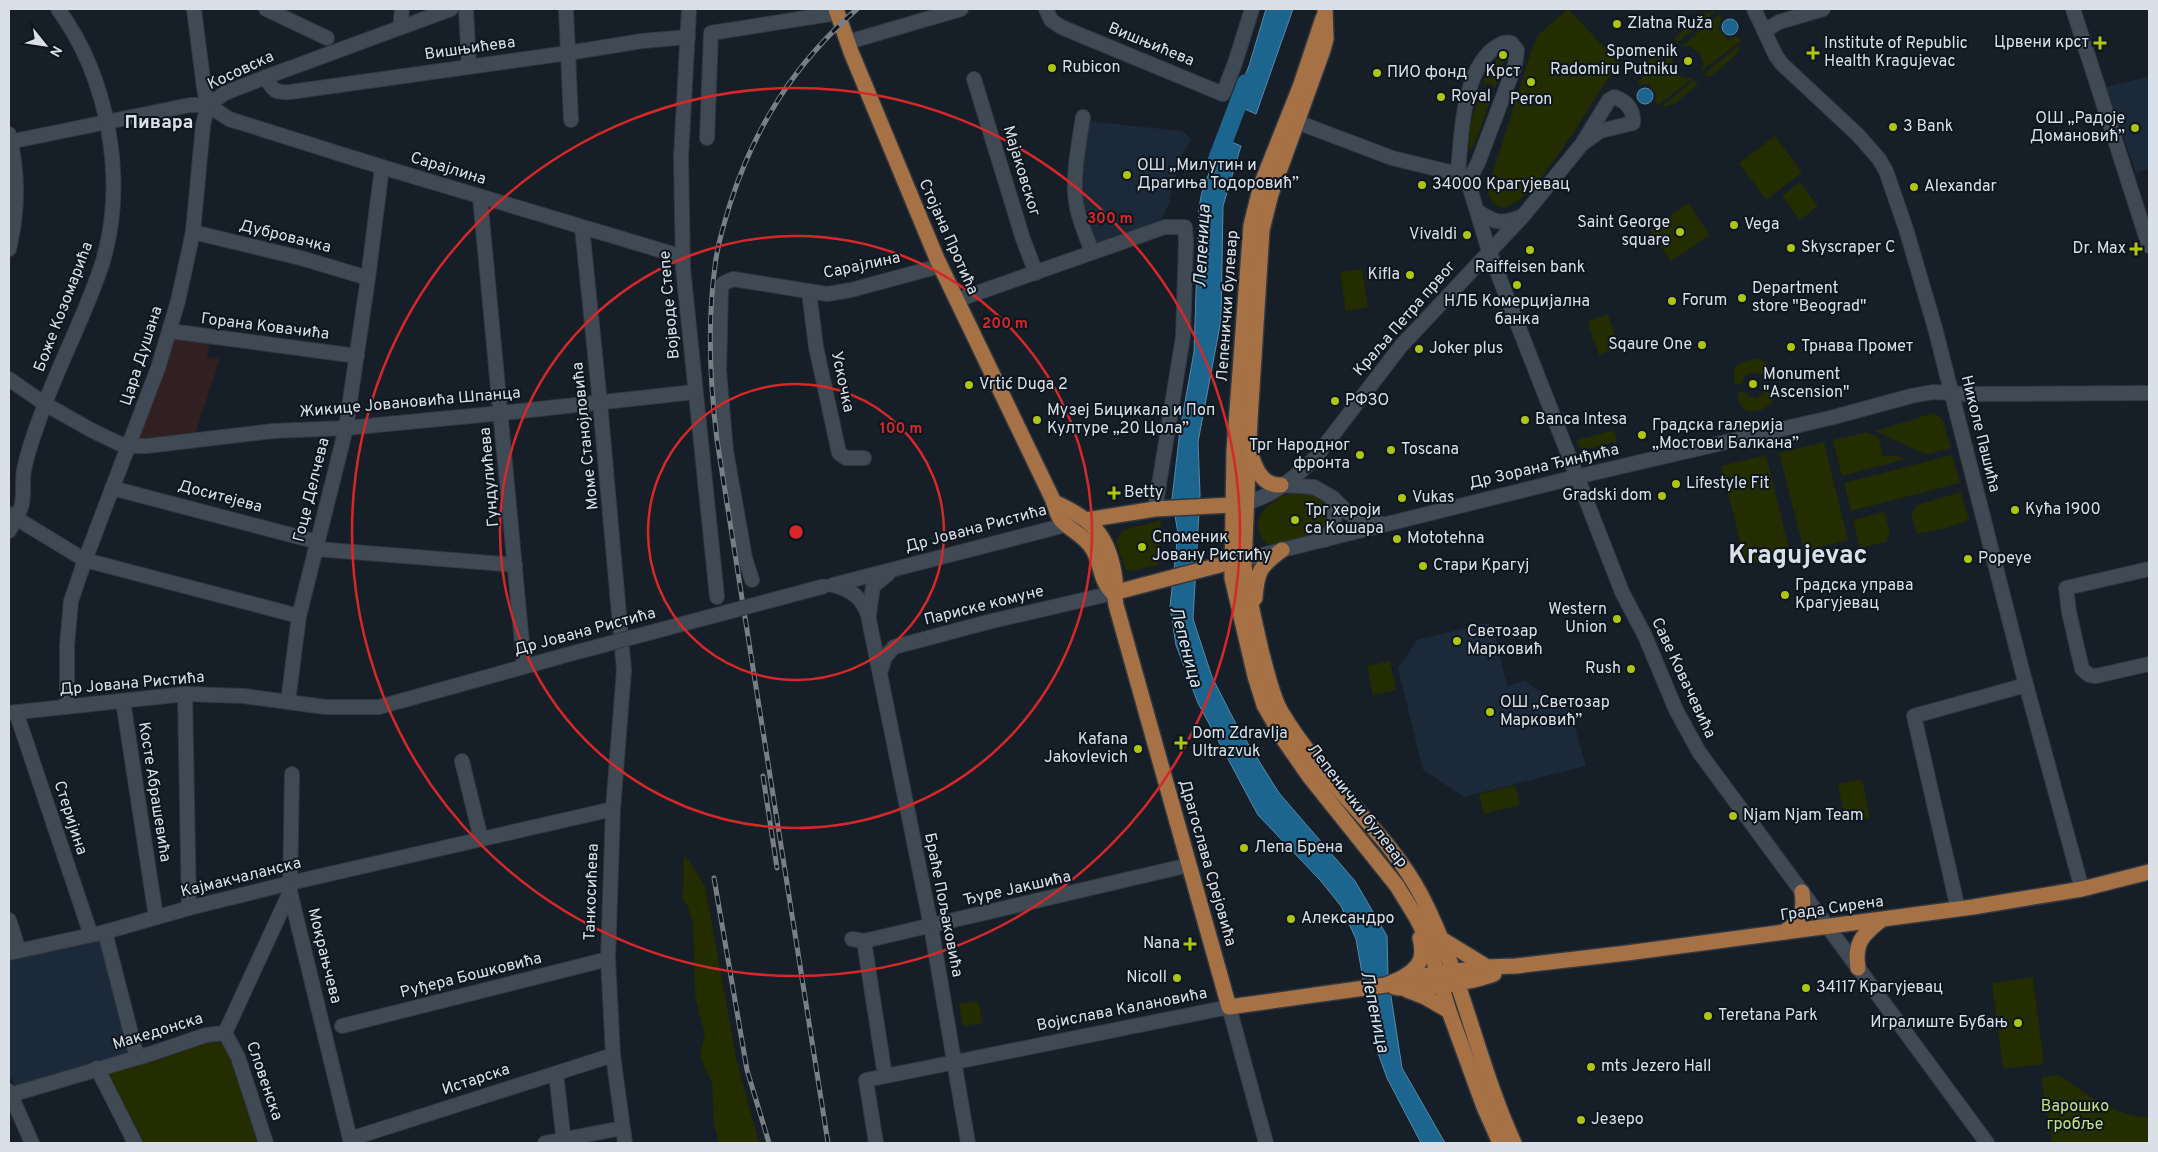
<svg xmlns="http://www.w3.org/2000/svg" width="2158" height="1152" font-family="Overpass,sans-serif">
<rect width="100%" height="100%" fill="#161e28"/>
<g fill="#1c2938">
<path d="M2149,76V168L2136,173L2106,87Z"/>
<path d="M1087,121L1182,131L1191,139L1179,161L1169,203L1160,222L1093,248L1079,190Z"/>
<path d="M1487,623L1493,626L1507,686L1524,681L1570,710L1586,766L1464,797L1423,770L1398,668L1417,640Z"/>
<path d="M102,940L131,1053L16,1087L9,1074V958Z"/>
</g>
<path fill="#321f21" d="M174,337L210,342L207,357L220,359L195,434L156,440L139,439Z"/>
<g fill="#232d00">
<path d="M1568,9L1621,65C1615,72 1608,78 1603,86C1590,106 1525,219 1498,206C1490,202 1488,196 1488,187L1533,46L1539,34Z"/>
<path d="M1716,11L1678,42L1674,38L1702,14Z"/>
<path d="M1720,14L1722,18L1718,27L1728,40L1737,36L1741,41L1701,71L1703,64L1700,53L1689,46L1681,47Z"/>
<path d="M1742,43L1735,56L1708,78L1704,74Z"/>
<path d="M1665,46L1669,50L1635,79L1641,67Z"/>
<path d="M1502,53H1506V57L1495,88L1489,83L1482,84L1487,72Z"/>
<path d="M1673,53C1669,68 1677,80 1693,78L1658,105L1655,101L1657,95L1648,84L1641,85L1638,81Z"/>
<path d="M1694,80L1698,85L1674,104L1660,108Z"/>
<path d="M1478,98L1483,102L1490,100L1477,138L1469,153L1470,127Z"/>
<path d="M1775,136L1802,173L1766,200L1739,163Z"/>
<path d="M1800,182L1818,206L1800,220L1782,196Z"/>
<path d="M1688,203L1710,235L1671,261L1650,230Z"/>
<path d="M1362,269L1368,307L1346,311L1340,272Z"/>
<path d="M1608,314L1619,348L1599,355L1587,321Z"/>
<path d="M1754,359H1758L1767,363L1770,377L1764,379L1761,374L1752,372L1744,377L1742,383L1735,385C1732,365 1735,363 1754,359Z"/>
<path d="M1772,385L1774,399C1768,410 1747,418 1740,404C1738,401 1738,396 1737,393L1744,391L1748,396L1757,398L1764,392L1766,387Z"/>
<path d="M1934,413L1943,420L1951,448L1927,454L1918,451L1875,431Z"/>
<path d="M1614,430L1617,441L1584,450L1579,447L1577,440Z"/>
<path d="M1867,432L1879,438L1883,456H1897L1906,459L1842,476L1833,440Z"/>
<path d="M1824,442L1848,540L1804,551L1779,453Z"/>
<path d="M1766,455L1790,553L1746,565L1721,466Z"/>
<path d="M1952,455L1960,483L1851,511L1844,483Z"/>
<path d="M1301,490L1325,497L1332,516L1323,531L1301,539L1268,545C1240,518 1276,495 1301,490Z"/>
<path d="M1961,492L1969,520L1947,528L1917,534L1911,514L1917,505Z"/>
<path d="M1884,512L1890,531L1886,542L1860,548L1853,520Z"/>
<path d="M1161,520L1158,565L1130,571L1126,570L1116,542L1123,530Z"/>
<path d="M1390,661L1396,690L1373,695L1367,666Z"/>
<path d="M1862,779L1870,818L1846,823L1838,784Z"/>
<path d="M1515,785L1520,805L1484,814L1479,794Z"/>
<path d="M684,853L705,886L736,1057L759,1143H719L714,1125L712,1084L700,1056L705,1034L695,996L693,926L688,907L683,900Z"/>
<path d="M2033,977L2044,1064L2003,1069L1992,983Z"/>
<path d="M978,1001L983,1023L963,1026L959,1004Z"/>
<path d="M211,1041H218L227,1048L258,1143H138L107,1076L111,1071L162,1053Z"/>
<path d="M2059,1075C2084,1092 2118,1118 2149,1117V1143H2052L2041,1077Z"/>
</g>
<g fill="#1c658e" stroke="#558aa9">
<path d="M1266,9H1293L1256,114L1233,104L1249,66Z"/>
<circle cx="1730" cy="27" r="8"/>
<circle cx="1645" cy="96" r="8"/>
<path d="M1222,138L1241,146L1223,206L1221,320L1198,442L1200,494L1193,619L1212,677L1237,726L1279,793L1355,881L1387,936L1388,977L1402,1068L1445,1143H1421L1387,1078L1378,1053L1363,979L1356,939L1341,906L1320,880L1258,815L1198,703L1176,645L1170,607L1178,533L1172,499L1180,430L1194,352L1199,207L1202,192Z"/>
</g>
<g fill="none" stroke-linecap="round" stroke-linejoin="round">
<path stroke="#1c658e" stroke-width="18" d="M1216,162L1246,83"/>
<g stroke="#323840" stroke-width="16">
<g id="minor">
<path d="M266,9L327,38"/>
<path d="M466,9L469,67"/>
<path d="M566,9L571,120"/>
<path d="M689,9L681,157L683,268L717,597"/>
<path d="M1046,9L1051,20L1061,27L1223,94L1235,63L1252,9"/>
<path d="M1754,9L1776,56L1782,64L1858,135L1879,159L1886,171L1906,229L1935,328L2022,670L2082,889"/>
<path d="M2073,9L2149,246"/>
<path d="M400,27L402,9"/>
<path d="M1764,31L1779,22L1823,9"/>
<path d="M848,42L961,9"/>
<path d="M266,77C272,90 275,93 290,92L568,53L642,41L688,37"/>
<path d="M974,79L1023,239L1036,273"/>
<path d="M208,105L229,119L382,167L683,257"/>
<path d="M1083,117C1079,142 1072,178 1076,203C1079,220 1086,236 1092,252"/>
<path d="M1297,122L1392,158L1458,174L1468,182L1489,251L1622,592L1645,636L1676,710L1699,752L1987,1143"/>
<path d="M707,138L711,33L837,13"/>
<path d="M9,142L190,105H208L225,93L266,77L451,9"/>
<path d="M1458,174C1461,138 1462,74 1493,49C1499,45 1504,41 1511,43L1517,50L1515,65L1478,163L1468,182"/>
<path d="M480,197L524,665"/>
<path d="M1477,211C1494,222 1500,225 1520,217"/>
<path d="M582,227L600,403L624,670L613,809L608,959L613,1055L625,1143"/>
<path d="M193,232L301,258L368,278"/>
<path d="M9,249C18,212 18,171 9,134"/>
<path d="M809,292L816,347L839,453L846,458H864"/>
<path d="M957,300L1165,227H1185L1186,241L1183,337L1155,509"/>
<path d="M170,331L357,356"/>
<path d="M9,379L45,404L91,430L118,443L128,446H147L273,431L346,428L502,413L695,392"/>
<path d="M1281,485L1314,487L1333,498L1346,511L1355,517L1380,523"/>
<path d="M112,488L318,542"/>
<path d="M1238,504C1267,501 1295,478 1315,458L1401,346L1523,216L1582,144L1609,100L1614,97C1627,101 1634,110 1633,123L1600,131L1582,144"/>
<path d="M9,514L85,560L299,616"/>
<path d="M9,531C13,523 20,513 22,504C24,493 22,481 24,470C28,449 36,429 43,409C61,359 87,312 103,261C127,179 108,77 58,9"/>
<path d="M1325,540C1336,526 1336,515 1333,498"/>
<path d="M316,549L515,565"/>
<path d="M1234,562L1576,477L1834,417L1911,396L1933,392L1967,394L2149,393"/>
<path d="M2149,569L2066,588L2069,612L2082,669L2089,675L2096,676L2149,664"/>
<path d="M752,580L745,558L726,451L719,371L721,287L724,283L733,279L827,294L851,290L940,266"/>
<path d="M833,585C851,590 862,597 868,615L931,926L968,1143"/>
<path d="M833,585L1073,523"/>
<path d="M869,615L873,586L888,574"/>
<path d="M880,673L885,657L894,647L992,621L1113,593"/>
<path d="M185,694L189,908"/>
<path d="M123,701L156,917"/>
<path d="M288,702L299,616L346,428L368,278L382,167"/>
<path d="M67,706V645L71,601L85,560L158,368L178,301L193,232L203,125L208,105L204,88L194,9"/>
<path d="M16,712L91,935"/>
<path d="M9,713L185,694L244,696L325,707H379L566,655"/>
<path d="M462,761L481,839"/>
<path d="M292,774L290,892L351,1143"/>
<path d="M1958,909L1914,716L2026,685"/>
<path d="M9,920L19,951"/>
<path d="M105,932L137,1057"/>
<path d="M852,939L864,941L1189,865"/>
<path d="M864,941L885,1076"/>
<path d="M9,953L105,932L189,908L290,883L613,809"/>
<path d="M342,1026L608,959"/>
<path d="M225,1033L238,1057L266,1143"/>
<path d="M97,1068L135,1143"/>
<path d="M556,1074L564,1143"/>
<path d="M9,1091L32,1143"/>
<path d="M10,1095L150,1054L206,1035L225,1033L290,892"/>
<path d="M350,1139L613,1055"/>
<path d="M545,1143L622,1128"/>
<path d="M876,1143L866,1080L1229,1007L1266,1143"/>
</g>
</g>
<g stroke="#323840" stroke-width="18">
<g id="major">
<path d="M836,9L851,52L937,259L1052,498C1055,505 1056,513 1061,520C1071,531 1084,535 1092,548C1102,563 1099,580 1113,593"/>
<path d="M1325,9L1326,39L1323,50L1271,194L1262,230L1250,420L1244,565C1248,595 1255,624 1262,654C1267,672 1271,691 1279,708C1294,735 1315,761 1335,785C1365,820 1399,853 1421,895C1462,974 1477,1062 1514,1143"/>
<path d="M1323,18L1300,87L1261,185L1251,225L1234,451L1232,578L1255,676L1264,705L1284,740L1309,776L1397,886L1416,917L1427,939L1449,1011L1484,1107L1500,1143"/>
<path d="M1251,455C1256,470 1263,486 1281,485"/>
<path d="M1054,502C1092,519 1109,535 1115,579C1116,588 1114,596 1116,605L1229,1007L1386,985L1400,979L1487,967L1516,966L1627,953L1973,907L2082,889L2149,872"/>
<path d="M1086,520L1155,509L1232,505"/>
<path d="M1113,593L1231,562"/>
<path d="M1255,598C1257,571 1260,566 1282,550"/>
<path d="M1784,932C1801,921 1805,911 1802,892"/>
<path d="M1443,940L1487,967"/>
<path d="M1858,968C1854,943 1862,935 1881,920"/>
<path d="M1402,978C1420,967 1425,959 1420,938"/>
<path d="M1394,987C1415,992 1473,982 1494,974"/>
<path d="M1407,990L1425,997L1449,1011"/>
</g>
</g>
<use href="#minor" stroke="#404a55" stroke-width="14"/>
<use href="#major" stroke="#a67145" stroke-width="15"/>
<g stroke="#787f87" stroke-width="5">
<g id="rail">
<path d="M763,776L777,868"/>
<path d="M714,878L747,1070L769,1143"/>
<path d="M828,1143L717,440C710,383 707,324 715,266C717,245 724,224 730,204C755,126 795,63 857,9"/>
</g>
</g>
<use href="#rail" stroke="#0d151e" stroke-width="3" stroke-dasharray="9" stroke-linecap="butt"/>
<g stroke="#323840" stroke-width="16" stroke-linecap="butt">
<path id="minor-bridge" d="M566,655L825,586"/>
</g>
<use href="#minor-bridge" stroke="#404a55" stroke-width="14"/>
</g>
<g fill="none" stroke="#d62828" stroke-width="2.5">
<circle cx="796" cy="532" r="148"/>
<circle cx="796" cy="532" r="296"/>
<circle cx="796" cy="532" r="444"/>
</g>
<g fill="#acc611" stroke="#0d151e" stroke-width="2">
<circle cx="1617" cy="24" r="5"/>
<path d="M2097.5 35.5h5v5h5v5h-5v5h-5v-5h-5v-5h5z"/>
<path d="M1810.5 45.5h5v5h5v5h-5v5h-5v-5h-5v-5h5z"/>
<circle cx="1503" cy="55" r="5"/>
<circle cx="1688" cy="61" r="5"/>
<circle cx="1052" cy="68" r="5"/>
<circle cx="1377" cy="73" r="5"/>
<circle cx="1531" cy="82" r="5"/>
<circle cx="1441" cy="97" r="5"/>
<circle cx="1893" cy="127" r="5"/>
<circle cx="2135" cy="128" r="5"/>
<circle cx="1127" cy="175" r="5"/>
<circle cx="1422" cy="185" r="5"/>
<circle cx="1914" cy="187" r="5"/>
<circle cx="1734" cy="225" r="5"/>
<circle cx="1680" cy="232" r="5"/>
<circle cx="1467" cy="235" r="5"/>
<circle cx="1791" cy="248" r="5"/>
<path d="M2133.5 241.5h5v5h5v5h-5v5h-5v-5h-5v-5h5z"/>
<circle cx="1530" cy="250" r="5"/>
<circle cx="1410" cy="275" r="5"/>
<circle cx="1517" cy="285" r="5"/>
<circle cx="1742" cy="298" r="5"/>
<circle cx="1672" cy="301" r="5"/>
<circle cx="1702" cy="345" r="5"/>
<circle cx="1791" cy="347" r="5"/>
<circle cx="1419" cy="349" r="5"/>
<circle cx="1753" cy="384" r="5"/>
<circle cx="969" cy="385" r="5"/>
<circle cx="1335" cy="401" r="5"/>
<circle cx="1037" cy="420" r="5"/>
<circle cx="1525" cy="420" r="5"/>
<circle cx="1642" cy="435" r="5"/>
<circle cx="1391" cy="450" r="5"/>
<circle cx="1360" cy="455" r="5"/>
<circle cx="1676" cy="484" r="5"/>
<path d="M1111.5 485.5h5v5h5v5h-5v5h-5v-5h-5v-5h5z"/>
<circle cx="1662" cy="496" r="5"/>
<circle cx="1402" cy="498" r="5"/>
<circle cx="2015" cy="510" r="5"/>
<circle cx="1295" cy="520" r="5"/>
<circle cx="1397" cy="539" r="5"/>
<circle cx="1142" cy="547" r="5"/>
<circle cx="1968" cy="559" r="5"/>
<circle cx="1423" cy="566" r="5"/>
<circle cx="1785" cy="595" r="5"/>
<circle cx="1617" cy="619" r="5"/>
<circle cx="1457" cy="641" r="5"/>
<circle cx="1631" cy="669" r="5"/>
<circle cx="1490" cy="712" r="5"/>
<path d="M1178.5 735.5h5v5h5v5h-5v5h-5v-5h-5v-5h5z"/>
<circle cx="1138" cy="749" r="5"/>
<circle cx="1733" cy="816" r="5"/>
<circle cx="1244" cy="848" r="5"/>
<circle cx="1291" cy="919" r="5"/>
<path d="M1187.5 936.5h5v5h5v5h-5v5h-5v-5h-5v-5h5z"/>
<circle cx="1177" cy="978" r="5"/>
<circle cx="1806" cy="988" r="5"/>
<circle cx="1708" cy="1016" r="5"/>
<circle cx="2018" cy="1023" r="5"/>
<circle cx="1591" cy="1067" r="5"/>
<circle cx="1581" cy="1120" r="5"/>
</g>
<g text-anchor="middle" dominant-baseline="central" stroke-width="4" stroke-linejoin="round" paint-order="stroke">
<g font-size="16" fill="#dae0e7" stroke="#0d151e" text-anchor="start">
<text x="1627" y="24">Zlatna Ruža</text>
<text x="2089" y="43" text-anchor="end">Црвени крст</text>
<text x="1824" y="44">Institute of Republic<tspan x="1824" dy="18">Health Kragujevac</tspan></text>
<text x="1678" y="52" text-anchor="end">Spomenik<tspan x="1678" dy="18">Radomiru Putniku</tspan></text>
<text x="1062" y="68">Rubicon</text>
<text x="1503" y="72" text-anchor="middle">Крст</text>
<text x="1387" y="73">ПИО фонд</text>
<text x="1451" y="97">Royal</text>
<text x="1531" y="100" text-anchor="middle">Peron</text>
<text x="2125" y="119" text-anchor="end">ОШ „Радоје<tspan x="2125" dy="18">Домановић”</tspan></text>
<text x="1903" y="127">3 Bank</text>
<text x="1137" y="166">ОШ „Милутин и<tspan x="1137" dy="18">Драгиња Тодоровић”</tspan></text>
<text x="1432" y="185">34000 Крагујевац</text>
<text x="1924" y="187">Alexandar</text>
<text x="1670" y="223" text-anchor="end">Saint George<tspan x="1670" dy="18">square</tspan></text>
<text x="1744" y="225">Vega</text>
<text x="1457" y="235" text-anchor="end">Vivaldi</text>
<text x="1801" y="248">Skyscraper C</text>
<text x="2126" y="249" text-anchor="end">Dr. Max</text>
<text x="1530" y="268" text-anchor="middle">Raiffeisen bank</text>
<text x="1400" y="275" text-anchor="end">Kifla</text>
<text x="1752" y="289">Department<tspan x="1752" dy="18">store "Beograd"</tspan></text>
<text x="1682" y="301">Forum</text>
<text x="1517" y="302" text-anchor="middle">НЛБ Комерцијална<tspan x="1517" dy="18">банка</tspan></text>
<text x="1692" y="345" text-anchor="end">Sqaure One</text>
<text x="1801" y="347">Трнава Промет</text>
<text x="1429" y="349">Joker plus</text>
<text x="1763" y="375">Monument<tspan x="1763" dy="18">"Ascension"</tspan></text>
<text x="979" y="385">Vrtić Duga 2</text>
<text x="1345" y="401">РФЗО</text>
<text x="1047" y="411">Музеј Бицикала и Поп<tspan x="1047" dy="18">Културе „20 Цола”</tspan></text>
<text x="1535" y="420">Banca Intesa</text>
<text x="1652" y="426">Градска галерија<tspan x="1652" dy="18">„Мостови Балкана”</tspan></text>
<text x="1350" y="446" text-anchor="end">Трг Народног<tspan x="1350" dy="18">фронта</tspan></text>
<text x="1401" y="450">Toscana</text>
<text x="1686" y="484">Lifestyle Fit</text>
<text x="1124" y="493">Betty</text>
<text x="1652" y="496" text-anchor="end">Gradski dom</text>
<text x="1412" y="498">Vukas</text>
<text x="2025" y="510">Кућа 1900</text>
<text x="1305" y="511">Трг хероји<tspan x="1305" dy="18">са Кошара</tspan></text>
<text x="1152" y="538">Споменик<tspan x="1152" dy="18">Јовану Ристићу</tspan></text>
<text x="1407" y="539">Mototehna</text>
<text x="1978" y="559">Popeye</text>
<text x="1433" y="566">Стари Крагуј</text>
<text x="1795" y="586">Градска управа<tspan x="1795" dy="18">Крагујевац</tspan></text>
<text x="1607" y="610" text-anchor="end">Western<tspan x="1607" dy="18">Union</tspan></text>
<text x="1467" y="632">Светозар<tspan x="1467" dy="18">Марковић</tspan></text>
<text x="1621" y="669" text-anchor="end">Rush</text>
<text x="1500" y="703">ОШ „Светозар<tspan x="1500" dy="18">Марковић”</tspan></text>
<text x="1192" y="734">Dom Zdravlja<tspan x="1192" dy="18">Ultrazvuk</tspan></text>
<text x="1128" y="740" text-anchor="end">Kafana<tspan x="1128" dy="18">Jakovlevich</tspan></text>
<text x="1743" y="816">Njam Njam Team</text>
<text x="1254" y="848">Лепа Брена</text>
<text x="1301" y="919">Александро</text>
<text x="1180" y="944" text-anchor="end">Nana</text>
<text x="1167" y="978" text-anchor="end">Nicoll</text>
<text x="1816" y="988">34117 Крагујевац</text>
<text x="1718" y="1016">Teretana Park</text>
<text x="2008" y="1023" text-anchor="end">Игралиште Бубањ</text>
<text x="1601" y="1067">mts Jezero Hall</text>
<text x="1591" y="1120">Језеро</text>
</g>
<g font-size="16" fill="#dae0e7" stroke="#0d151e">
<text transform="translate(1151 45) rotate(22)">Вишњићева</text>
<text transform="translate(470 49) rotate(-8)">Вишњићева</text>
<text transform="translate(241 71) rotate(-25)">Косовска</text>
<text transform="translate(448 169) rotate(17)">Сарајлина</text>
<text transform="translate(1021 171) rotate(73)">Мајаковског</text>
<text transform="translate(285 237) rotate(14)">Дубровачка</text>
<text transform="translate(948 237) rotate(66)">Стојана Протића</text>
<text transform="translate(862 266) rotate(-12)">Сарајлина</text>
<text transform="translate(670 305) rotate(-95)">Војводе Степе</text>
<text transform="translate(1228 306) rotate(-86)">Лепенички булевар</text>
<text transform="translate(64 307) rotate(-69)">Боже Козомарића</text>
<text transform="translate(1405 319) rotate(-49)">Краља Петра првог</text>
<text transform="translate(265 327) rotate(7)">Горана Ковачића</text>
<text transform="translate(142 356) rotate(-72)">Цара Душана</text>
<text transform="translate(842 382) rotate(78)">Ускочка</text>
<text transform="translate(410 403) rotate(-5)">Жикице Јовановића Шпанца</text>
<text transform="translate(1980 434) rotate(76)">Николе Пашића</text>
<text transform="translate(586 436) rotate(-96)">Моме Станојловића</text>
<text transform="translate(1544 467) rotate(-13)">Др Зорана Ђинђића</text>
<text transform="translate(490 477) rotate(-95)">Гундулићева</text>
<text transform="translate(312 490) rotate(-76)">Гоце Делчева</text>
<text transform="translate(220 497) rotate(15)">Доситејева</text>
<text transform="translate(976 529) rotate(-15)">Др Јована Ристића</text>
<text transform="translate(984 606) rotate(-14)">Париске комуне</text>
<text transform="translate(585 632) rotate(-15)">Др Јована Ристића</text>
<text transform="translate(1683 678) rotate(65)">Саве Ковачевића</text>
<text transform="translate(132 684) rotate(-5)">Др Јована Ристића</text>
<text transform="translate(154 792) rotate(81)">Косте Абрашевића</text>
<text transform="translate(1357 806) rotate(52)">Лепенички булевар</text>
<text transform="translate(70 818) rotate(72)">Стеријина</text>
<text transform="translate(1207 863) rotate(74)">Драгослава Срејовића</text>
<text transform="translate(241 878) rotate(-14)">Кајмакчаланска</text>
<text transform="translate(1017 889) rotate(-13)">Ђуре Јакшића</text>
<text transform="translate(592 892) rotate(-88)">Танкосићева</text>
<text transform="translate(943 905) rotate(79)">Браће Пољаковића</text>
<text transform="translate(1832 909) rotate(-8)">Града Сирена</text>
<text transform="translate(324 956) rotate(76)">Мокрањчева</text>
<text transform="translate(471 976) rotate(-14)">Руђера Бошковића</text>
<text transform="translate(1122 1010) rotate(-11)">Војислава Калановића</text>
<text transform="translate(158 1032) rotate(-17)">Македонска</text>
<text transform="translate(476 1080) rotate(-18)">Истарска</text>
<text transform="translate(264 1081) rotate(71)">Словенска</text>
</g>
<g font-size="16" fill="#c7e080" stroke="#0d151e">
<text x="2075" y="1107">Варошко<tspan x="2075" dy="18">гробље</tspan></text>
</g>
<g font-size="18" font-style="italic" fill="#d3e4f1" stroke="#0d151e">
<text transform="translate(1203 246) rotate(-87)">Лепеница</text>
<text transform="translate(1185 647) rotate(75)">Лепеница</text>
<text transform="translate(1374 1012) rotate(78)">Лепеница</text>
</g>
<g font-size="19" font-weight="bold" fill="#dae0e7" stroke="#0d151e">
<text x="159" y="123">Пивара</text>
</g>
<g font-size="26" font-weight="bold" fill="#dae0e7" stroke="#0d151e">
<text x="1798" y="556">Kragujevac</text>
</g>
</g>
<circle cx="796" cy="532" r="8" fill="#d62828" stroke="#0d151e" stroke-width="2.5"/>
<g font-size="15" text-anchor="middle" font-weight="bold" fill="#d62828" stroke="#0d151e" stroke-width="4" stroke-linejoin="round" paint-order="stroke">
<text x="1110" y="223">300 m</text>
<text x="1005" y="328">200 m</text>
<text x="901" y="433">100 m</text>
</g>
<rect width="2158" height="1152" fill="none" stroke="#dae0e7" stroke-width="20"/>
<g transform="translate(45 45) rotate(120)" stroke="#0d151e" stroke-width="4" paint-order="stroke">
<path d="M0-4L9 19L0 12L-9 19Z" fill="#dae0e7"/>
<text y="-8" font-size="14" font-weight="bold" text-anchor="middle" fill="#dae0e7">N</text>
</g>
</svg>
